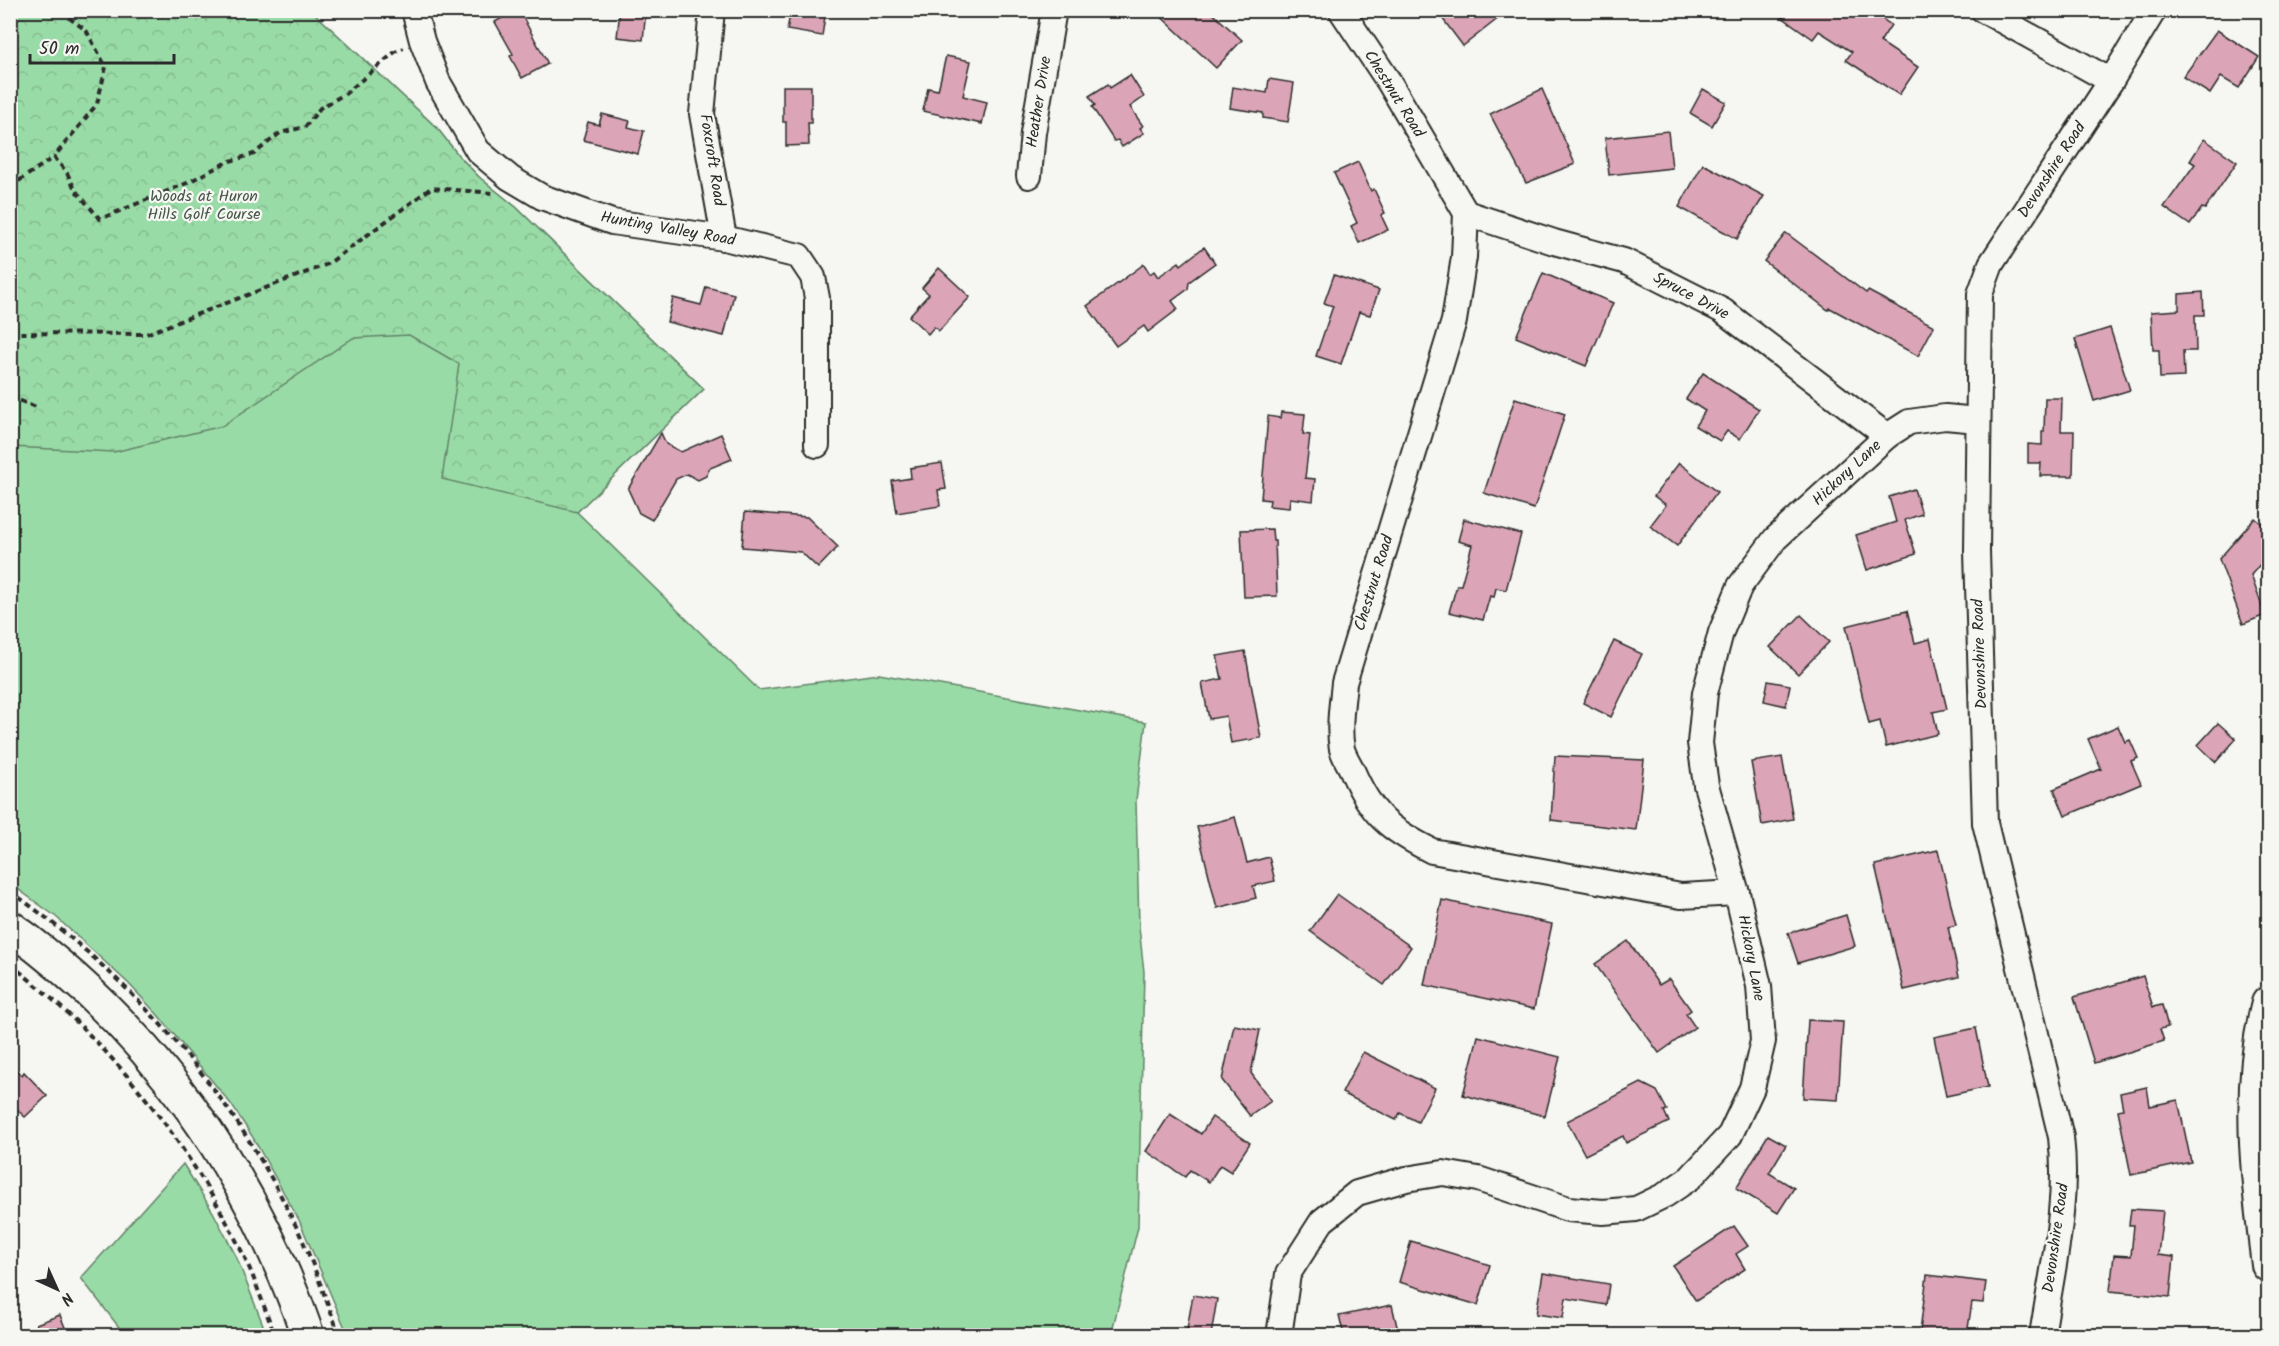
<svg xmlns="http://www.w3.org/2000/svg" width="2279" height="1346" font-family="Kalam,sans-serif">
<defs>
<pattern id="forest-crowns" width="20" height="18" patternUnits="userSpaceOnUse" patternTransform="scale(1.5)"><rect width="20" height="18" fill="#99dba6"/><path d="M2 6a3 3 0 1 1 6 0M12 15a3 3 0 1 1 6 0" fill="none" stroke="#84bc8f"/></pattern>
</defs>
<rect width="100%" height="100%" fill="#f6f6f2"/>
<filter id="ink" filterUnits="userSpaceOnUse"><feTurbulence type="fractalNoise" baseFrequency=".0167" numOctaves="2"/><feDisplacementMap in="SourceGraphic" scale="12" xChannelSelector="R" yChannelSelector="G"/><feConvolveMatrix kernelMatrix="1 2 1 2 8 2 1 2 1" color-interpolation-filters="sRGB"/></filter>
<g filter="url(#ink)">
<g fill="#99dba6" stroke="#628368" stroke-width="1.5">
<path d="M10,11H312L437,128L459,156L479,177L516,207L704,389L577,512L759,690L879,674L1146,722L1136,800L1139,927L1144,972L1138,1227L1111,1335H348L299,1220L252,1136L231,1104L158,1015L128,983L55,916L11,884Z"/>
<path d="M183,1164L213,1212L236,1256L267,1335H125L81,1278Z"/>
</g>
<path fill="url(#forest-crowns)" stroke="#628368" stroke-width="1.5" d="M10,11H312L437,128L459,156L479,177L516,207L704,389L577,512L442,479L459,364L409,335L353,338L222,426L114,452L11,447Z"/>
<g fill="#dba4b7" stroke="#2b2b2b" stroke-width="1.5">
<path d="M516,10H519L548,64L522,78L510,56L513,54L495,22Z"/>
<path d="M620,10H646L643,40L617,37Z"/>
<path d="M791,10H826L822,36L787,30Z"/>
<path d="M1154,10H1209L1242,40L1216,68Z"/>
<path d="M1436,10H1509L1463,46Z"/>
<path d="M1772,10H1869L1891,25L1880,42L1918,67L1899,95L1846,60L1852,52L1819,31L1813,39Z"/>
<path d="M2217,30L2259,57L2239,88L2221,77L2210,94L2183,77Z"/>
<path d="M946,56L971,61L963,96L987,102L982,124L923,111L928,88L938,90Z"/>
<path d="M1130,75L1144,97L1130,107L1143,126L1140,128L1144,133L1122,147L1118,140L1114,141L1092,107L1095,105L1089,96L1108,84L1110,88Z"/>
<path d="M1269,79L1294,83L1288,122L1263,118V113L1230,108L1233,87L1267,93Z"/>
<path d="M783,86H811V123H808L809,145L786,146V122H783Z"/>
<path d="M1542,89L1575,164L1526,183L1490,114Z"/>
<path d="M1703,89L1726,102L1712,126L1690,113Z"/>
<path d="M602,114L630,121L628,127L644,131L638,154L583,140L588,122L599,125Z"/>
<path d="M1668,131L1672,168L1609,175L1605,138Z"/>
<path d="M2204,139L2237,162L2205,209L2202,208L2190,225L2164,207L2195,164L2190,161Z"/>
<path d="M1358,162L1371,191L1374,189L1385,213L1381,215L1388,230L1359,243L1351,226L1357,223L1334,173Z"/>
<path d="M1703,164L1764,196L1737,239L1679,207Z"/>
<path d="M1786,233L1866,293L1868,291L1934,326L1918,356L1830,308L1828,310L1764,261Z"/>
<path d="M1204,247L1215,263L1189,282L1188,289L1172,301L1178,309L1148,332L1144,326L1116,346L1087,306L1144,264L1150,274L1154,271L1158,277L1179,262L1181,265Z"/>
<path d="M939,268L970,297L939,331L934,327L928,334L909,316L929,294L922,288Z"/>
<path d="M1543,273L1613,303L1586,366L1516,337Z"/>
<path d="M1334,275L1379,290L1370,315L1359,312L1341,364L1316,356L1333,306L1324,303Z"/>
<path d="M706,287L734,294L724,336L667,322L673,298L701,305Z"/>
<path d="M2203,292L2204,315H2195L2196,351H2183L2184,377L2160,378L2159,350H2153L2151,312L2179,310V294Z"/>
<path d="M2110,328L2130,390L2094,401L2075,339Z"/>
<path d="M1703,373L1759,409L1740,439L1727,431L1720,441L1695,426L1705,411L1686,399Z"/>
<path d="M1515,398L1565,414L1534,509L1484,493Z"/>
<path d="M2045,398H2062L2061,431H2074L2073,476H2040L2041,463H2028V444L2042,445V432H2044Z"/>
<path d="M1281,412L1305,414L1303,434L1310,435L1305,478L1315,479L1313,501L1290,498L1289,508L1269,506L1270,500L1261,499L1268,416L1280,418Z"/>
<path d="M661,433L666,444L681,452L721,434L732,459L710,468L706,476L698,480L687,474L676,479L652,520L639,513L628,489Z"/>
<path d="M942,463L946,489L938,490L940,506L897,513L892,481L911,478L910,468Z"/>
<path d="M1679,463L1717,492L1677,546L1650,526L1666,505L1654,496Z"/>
<path d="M1914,489L1922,514L1905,520L1916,554L1867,570L1856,535L1896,522L1889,497Z"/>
<path d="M745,512L807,517L838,547L818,568L801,552L742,547Z"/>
<path d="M2255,518L2268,529V555L2251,575L2265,615L2243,624L2219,559Z"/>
<path d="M1464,519L1521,534L1506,590L1496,588L1494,597L1490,596L1483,620L1449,612L1457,585H1461L1472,545L1458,541Z"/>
<path d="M1272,529L1273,541H1275L1277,596L1244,597L1241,530Z"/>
<path d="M1907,611L1915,643L1930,639L1947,709L1933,712L1938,734L1886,747L1880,721L1869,724L1846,626Z"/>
<path d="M1801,615L1829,642L1798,674L1770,647Z"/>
<path d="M1614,641L1642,654L1611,717L1583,703Z"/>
<path d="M1245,651L1261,738L1231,743L1226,716L1209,719L1202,683L1222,679L1217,656Z"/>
<path d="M1768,681L1790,685L1786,706L1764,701Z"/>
<path d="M2218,723L2236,739L2216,762L2198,745Z"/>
<path d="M2118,726L2125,742L2130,740L2138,758L2131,761L2141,784L2065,816L2054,789L2101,769L2088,739Z"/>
<path d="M1555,756L1644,760L1636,830L1551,820Z"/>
<path d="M1782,757L1793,819L1762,825L1751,762Z"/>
<path d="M1235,817L1247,863L1269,857L1275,881L1253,886L1256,898L1217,908L1197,827Z"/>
<path d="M1938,850L1956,925L1948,927L1959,977L1904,990L1875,865Z"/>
<path d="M1337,894L1411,947L1384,985L1310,931Z"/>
<path d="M1442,900L1552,924L1534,1009L1424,985Z"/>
<path d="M1846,915L1855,946L1798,963L1788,933Z"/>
<path d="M1628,941L1659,985L1669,979L1691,1010L1686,1014L1695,1027L1659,1053L1595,964Z"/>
<path d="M2143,976L2153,1007L2162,1005L2168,1027L2160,1029L2164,1041L2094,1063L2074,997Z"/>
<path d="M1808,1020L1843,1022L1838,1100L1803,1098Z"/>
<path d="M1234,1025L1260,1030L1251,1073L1271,1101L1250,1116L1222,1080Z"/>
<path d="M1976,1028L1988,1087L1946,1096L1934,1037Z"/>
<path d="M1478,1036L1560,1057L1545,1116L1463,1095Z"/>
<path d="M1363,1052L1435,1088L1418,1122L1400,1113L1396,1120L1342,1093Z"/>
<path d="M10,1064L22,1075L24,1072L47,1096L25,1117L10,1103Z"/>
<path d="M1641,1083L1657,1091L1667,1110L1664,1111L1669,1122L1626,1143L1623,1136L1585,1155L1567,1121Z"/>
<path d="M2147,1087L2150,1106L2178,1100L2191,1162L2131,1175L2118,1110L2123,1109L2120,1093Z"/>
<path d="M1170,1114L1201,1134L1212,1117L1250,1143L1231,1172L1220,1165L1209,1182L1190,1170L1185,1177L1146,1151Z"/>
<path d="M1768,1135L1786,1145L1769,1173L1794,1188L1778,1213L1736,1188Z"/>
<path d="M2131,1209L2163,1211L2158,1255L2174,1257L2170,1297L2110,1291L2114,1255L2131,1256L2134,1225H2129Z"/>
<path d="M1734,1226L1748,1246L1736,1254L1745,1269L1696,1301L1673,1266Z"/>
<path d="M1411,1241L1490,1265L1478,1305L1399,1282Z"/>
<path d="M1543,1273L1609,1284L1606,1305L1566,1298L1563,1318L1536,1314Z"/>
<path d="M1927,1275L1986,1282L1983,1303L1972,1302L1967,1335L1920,1331Z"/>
<path d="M1193,1295L1217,1299L1211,1335H1186Z"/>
<path d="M1392,1305L1399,1335H1344L1339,1316Z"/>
<path d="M60,1315L68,1335H40L36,1324Z"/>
</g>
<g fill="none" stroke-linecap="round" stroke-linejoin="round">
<g stroke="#2b2b2b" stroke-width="28">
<g id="minor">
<path d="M414,10L422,41L438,82L478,151L510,178L542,197L612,222L724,238L799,256L813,277L817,298V445"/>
<path d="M712,10L702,114L724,238"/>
<path d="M1341,10L1389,82L1466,213L1464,257L1454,321L1344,683C1342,704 1338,728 1342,749C1344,756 1349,764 1352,770C1371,815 1390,830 1432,851L1681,896L1737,893"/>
<path d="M1983,10L2111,81"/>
<path d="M1029,176L1033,133L1054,10"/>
<path d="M1466,213L1554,242L1624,261L1723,311L1887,436"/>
<path d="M1279,1336L1288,1274L1322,1221L1357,1193L1406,1179L1443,1173L1478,1179L1568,1209L1603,1212L1636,1209L1665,1195L1690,1178L1730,1135L1752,1088L1763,1041L1759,986L1737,893L1706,785L1700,743L1705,693L1721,632L1740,586L1775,539L1887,436L1909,422L1945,417L1978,420"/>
<path d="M2042,1336C2052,1270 2069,1203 2061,1137L1985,823L1977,551L1980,294L1991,264L2111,81L2154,10"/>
</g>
</g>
<g stroke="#2b2b2b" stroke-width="36">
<g id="major">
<path d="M10,927C151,1028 252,1173 308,1336"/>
<path d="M2268,1003C2246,1089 2257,1178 2268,1265"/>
</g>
</g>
<g stroke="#2b2b2b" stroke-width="4" stroke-dasharray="6 4.5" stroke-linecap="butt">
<path d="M39,10L65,15L86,30L106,67L97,104L54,157"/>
<path d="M10,187L54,157L67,173L76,191L100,219L187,183L227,162L254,154L280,133L305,127L320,108L345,94L395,52L404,48"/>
<path d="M10,333L146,334L328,264L431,188L493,193"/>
<path d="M10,397L39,408"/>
<path d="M10,891C129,975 231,1090 294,1222C312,1258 325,1298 340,1336"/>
<path d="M10,964C109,1041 186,1138 241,1250C255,1278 264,1307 275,1336"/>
</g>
<use href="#minor" stroke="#f6f6f2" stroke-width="24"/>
<use href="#major" stroke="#f6f6f2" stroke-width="32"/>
</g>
</g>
<g text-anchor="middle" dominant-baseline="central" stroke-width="4.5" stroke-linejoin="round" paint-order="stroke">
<g font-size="16" fill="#2b2b2b" stroke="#f6f6f2">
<text transform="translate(1394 94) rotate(58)">Chestnut Road</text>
<text transform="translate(1039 102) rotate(-81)">Heather Drive</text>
<text transform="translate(712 160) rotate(81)">Foxcroft Road</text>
<text transform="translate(2052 170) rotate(-57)">Devonshire Road</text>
<text transform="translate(668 229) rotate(10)">Hunting Valley Road</text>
<text transform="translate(1691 296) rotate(28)">Spruce Drive</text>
<text transform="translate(1847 473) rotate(-43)">Hickory Lane</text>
<text transform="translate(1374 583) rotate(-73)">Chestnut Road</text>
<text transform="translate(1980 654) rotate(-92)">Devonshire Road</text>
<text transform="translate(1751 958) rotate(79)">Hickory Lane</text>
<text transform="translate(2056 1238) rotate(-82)">Devonshire Road</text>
</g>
<g font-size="16" fill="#46574a" stroke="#f6f6f2">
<text x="204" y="196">Woods at Huron<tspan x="204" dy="18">Hills Golf Course</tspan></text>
</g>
</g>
<rect width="2279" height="1346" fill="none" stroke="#f6f6f2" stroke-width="36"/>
<rect x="18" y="18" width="2243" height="1310" fill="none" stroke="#2b2b2b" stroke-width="2" filter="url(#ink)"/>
<g transform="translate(57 1289) rotate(135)" stroke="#f6f6f2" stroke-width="4.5" paint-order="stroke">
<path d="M0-4.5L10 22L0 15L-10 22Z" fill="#2b2b2b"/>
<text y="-9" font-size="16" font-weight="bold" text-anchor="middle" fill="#2b2b2b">N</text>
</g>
<path d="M30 54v9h144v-9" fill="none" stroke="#2b2b2b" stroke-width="3"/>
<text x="39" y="54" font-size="18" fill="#2b2b2b" stroke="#f6f6f2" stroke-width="4.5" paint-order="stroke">50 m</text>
</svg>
